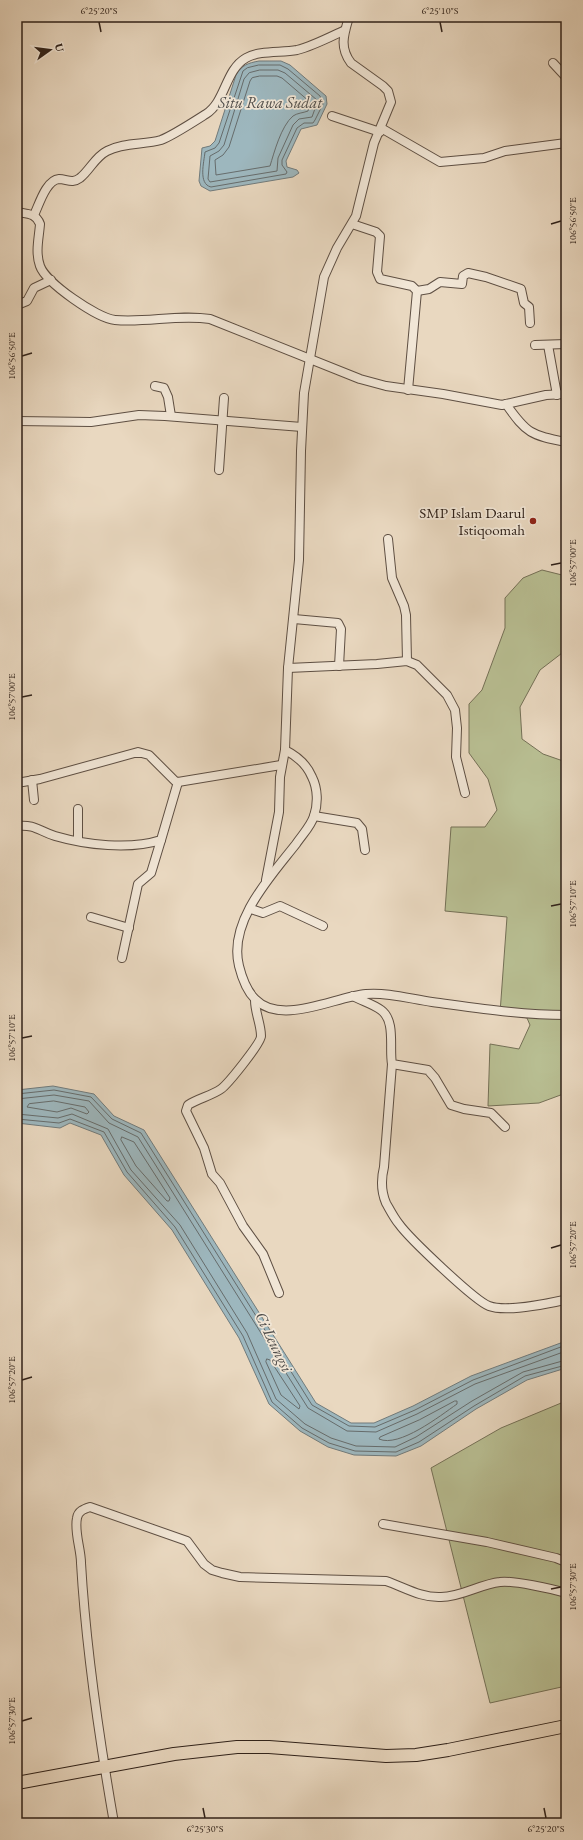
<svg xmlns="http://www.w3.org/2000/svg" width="583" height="1840" font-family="'EB Garamond',serif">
<rect width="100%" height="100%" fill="#e9d8c0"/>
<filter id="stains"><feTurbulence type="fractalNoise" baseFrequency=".005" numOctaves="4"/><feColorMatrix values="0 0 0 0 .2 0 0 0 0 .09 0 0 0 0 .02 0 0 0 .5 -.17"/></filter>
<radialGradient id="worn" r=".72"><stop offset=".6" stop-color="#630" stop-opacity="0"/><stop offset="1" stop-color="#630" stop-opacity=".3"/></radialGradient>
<g fill="#b8be92" stroke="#747056">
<path d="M542,570L566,576V650L540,670L520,707L522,739L543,754L566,762V1093L539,1103L488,1106L490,1044L519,1049L530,1025L527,1018L500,1013L507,917L445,911L451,827H485L497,810L488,779L469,753V704L482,690L505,628V598L523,578Z"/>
<path d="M566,1401V1686L490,1703L431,1468L501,1428Z"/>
</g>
<g fill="#9db7be" stroke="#717b7c">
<path d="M259,61H281L290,65L326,96L327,104L317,125L301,129L286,161L287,167L297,170L299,173L293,177L210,191L201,186L199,181L202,148L210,146L215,141L236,75C242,65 248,63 259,61Z"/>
<path d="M53,1086L94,1094L114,1116L144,1130L316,1403L351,1423H374L413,1406L471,1376L566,1341V1368L527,1380L476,1409L421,1446L396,1456L354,1455L328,1447L300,1431L269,1404L239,1338L172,1230L124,1175L101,1135L70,1123L60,1128L17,1123V1090Z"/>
</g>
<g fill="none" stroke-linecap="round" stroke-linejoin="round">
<g stroke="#666c6c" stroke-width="1">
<path d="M259,65H280L288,69L320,96L323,104L315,120L313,123H304L297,128L282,160V165L287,172L286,174L211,187C198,184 204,162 205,152L215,148L219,143L243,71L247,68Z"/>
<path d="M260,70H278L285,73L317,100V103L312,117L299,119L293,125L278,158L277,171L210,182L208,179L210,156L219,151L224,145L244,79L249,73Z"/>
<path d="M260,76H277L282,78L310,102L308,111C303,113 297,113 293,116C281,126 274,153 270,166L216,175L215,160L223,155L229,147L250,81L252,78Z"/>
<path d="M17,1094L54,1090L91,1097L112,1119L141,1133L312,1405L349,1426L375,1427L415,1410L473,1380L566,1345"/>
<path d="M17,1099L54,1095L89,1101L109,1123L138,1137L308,1408L347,1431L376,1432L417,1414L475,1384L566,1351"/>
<path d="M54,1101L85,1107L89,1112L87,1114L71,1108L57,1112L27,1107L29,1104Z"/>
<path d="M17,1114L58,1118L72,1114L108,1129L131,1170L180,1225L247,1333L276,1399L305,1424L331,1438L356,1446L395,1447L416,1437L472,1401L523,1372L566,1360"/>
<path d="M17,1119L59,1123L70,1119L104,1132L127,1172L175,1227L243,1336L272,1402L302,1428L329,1443L355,1451L396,1452L419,1442L474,1406L525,1376L566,1365"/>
<path d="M122,1137L134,1142L170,1198L169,1201H167L136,1166L121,1140Z"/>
<path d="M267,1359L270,1360L300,1406L299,1409L281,1395L266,1362Z"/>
<path d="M455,1401H457V1404C440,1416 399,1448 379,1439L380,1437L419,1420Z"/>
</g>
<g stroke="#5e4f43" stroke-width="10">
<g id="minor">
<path d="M349,17C344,34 339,47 351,63L383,86L388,91L391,102L374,143L356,216L337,248L324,277L304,393L301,451L299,560L288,668L285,750C297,756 307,765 312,777C318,789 318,804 314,816C311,826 302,835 296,844C270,877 228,922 239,966C242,978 246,990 255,999C281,1026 334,997 366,994C387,992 411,999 432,1002C477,1008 521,1015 566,1015"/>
<path d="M553,63L566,77"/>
<path d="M332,116L380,132"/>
<path d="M381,128L440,162L484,158L505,151L566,143"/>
<path d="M17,212C27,214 36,213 40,224C39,238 35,252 40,266C46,283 97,318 115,320C147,323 178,314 210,319L360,379L386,386L443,394L502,405L546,395L566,394"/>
<path d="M34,215C39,205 46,180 59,179C67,179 72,184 80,178C90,170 95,157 107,151C124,142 144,145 161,140C172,136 195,121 206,114C226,101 225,70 246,58C260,50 281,53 297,50C313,46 330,37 345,30"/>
<path d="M352,224L376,232L380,236L377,272L380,279L412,286L417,291L408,390"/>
<path d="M417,291L429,289L440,282L462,284L463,276L468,273L486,277L521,289L524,303L529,307L530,323"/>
<path d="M17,305L27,301L34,288L51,280"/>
<path d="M535,345L566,344"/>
<path d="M548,345L557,395"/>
<path d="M155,386L164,388L168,397L171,416"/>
<path d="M506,404C527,434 531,435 566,442"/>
<path d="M17,421L91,422L139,415L165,416L302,427"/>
<path d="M219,470L224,398"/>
<path d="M388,539L392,578L404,606L406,615L407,661"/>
<path d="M294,619L338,623L341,629L339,666"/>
<path d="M288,668L377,664L407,661L417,665L447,695L455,710L457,728L456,757L465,793"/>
<path d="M32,780L34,800"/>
<path d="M17,783L40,779L138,752L149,755L175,781L178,782L281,765"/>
<path d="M314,816L357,823L362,829L365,850"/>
<path d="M17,826C35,824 39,831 55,836C86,845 130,850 161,840L178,782"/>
<path d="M78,840V809"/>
<path d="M266,880L279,812L280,777L285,750"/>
<path d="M251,909L263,913L280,906L323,926"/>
<path d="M91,917L129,928"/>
<path d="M122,958L138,884L151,873L161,840"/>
<path d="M353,996C362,1001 373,1004 381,1010C396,1021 389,1048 392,1064L428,1070L435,1078L451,1105L464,1109L491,1113L505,1127"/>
<path d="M255,1000C255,1013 261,1024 261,1036C261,1043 228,1084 221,1089C211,1096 199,1098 188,1105L186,1111L204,1148L212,1174L220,1183L243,1226L263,1254L279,1293"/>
<path d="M392,1064L384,1167C381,1179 381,1191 386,1203C390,1210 394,1218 399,1224C409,1238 475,1301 489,1306C505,1312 546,1304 564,1300"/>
<path d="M383,1524L487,1542L556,1558L566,1562"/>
<path d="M114,1823C99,1737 86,1650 81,1563C81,1549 74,1532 77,1518C78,1511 84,1509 90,1507L187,1541L204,1564L212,1570L222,1573L240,1577L386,1581C404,1587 421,1598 441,1597C462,1597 480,1584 500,1582C512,1580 553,1589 566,1593"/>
</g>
</g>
<g stroke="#2f2119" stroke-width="14">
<path id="primary" d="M17,1783L174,1754L237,1747H269L386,1756L416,1755L448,1750L566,1726"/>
</g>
<use href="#minor" stroke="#f1e6d6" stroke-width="8"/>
<use href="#primary" stroke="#e9d8c0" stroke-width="12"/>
</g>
<path fill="none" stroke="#2f2119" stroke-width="1.5" d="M99,22L101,32M440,22L442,32M551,224L561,221M22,356L32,353M551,565L561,563M22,697L32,695M551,906L561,904M22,1038L32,1036M551,1248L561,1245M22,1380L32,1377M551,1589L561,1587M22,1721L32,1718M203,1808L205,1818M544,1808L546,1818"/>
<circle fill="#8f2418" stroke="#f1e6d6" stroke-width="1.5" cx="533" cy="521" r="4"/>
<g text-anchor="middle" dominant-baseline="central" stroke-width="3.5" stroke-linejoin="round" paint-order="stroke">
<g font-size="15" fill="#2f2119" stroke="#f1e6d6" text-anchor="end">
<text x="525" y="512">SMP Islam Daarul<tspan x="525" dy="17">Istiqoomah</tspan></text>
</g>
<g font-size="16" font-style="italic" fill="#504e4b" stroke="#f1e6d6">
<text x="270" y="102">Situ Rawa Sudat</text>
<text transform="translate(274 1342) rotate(64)">Ci Leungsi</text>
</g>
</g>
<rect width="583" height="1840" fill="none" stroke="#e9d8c0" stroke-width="44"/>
<g transform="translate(50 50) rotate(76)" stroke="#f1e6d6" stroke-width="3" paint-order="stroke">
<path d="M0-3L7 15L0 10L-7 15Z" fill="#2f2119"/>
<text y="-6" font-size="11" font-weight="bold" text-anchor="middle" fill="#2f2119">U</text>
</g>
<rect x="22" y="22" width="539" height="1796" fill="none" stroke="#2f2119" stroke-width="1.5"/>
<g font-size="10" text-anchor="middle" fill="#2f2119">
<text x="99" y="14">6°25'20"S</text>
<text x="440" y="14">6°25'10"S</text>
<text transform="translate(572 221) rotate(-90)" y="4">106°56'50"E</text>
<text transform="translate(11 356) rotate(-90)" y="4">106°56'50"E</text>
<text transform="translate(572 563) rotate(-90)" y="4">106°57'00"E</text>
<text transform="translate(11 697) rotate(-90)" y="4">106°57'00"E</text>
<text transform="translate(572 904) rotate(-90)" y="4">106°57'10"E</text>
<text transform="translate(11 1038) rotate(-90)" y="4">106°57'10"E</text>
<text transform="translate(572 1245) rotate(-90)" y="4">106°57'20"E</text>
<text transform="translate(11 1380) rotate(-90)" y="4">106°57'20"E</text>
<text transform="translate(572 1587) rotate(-90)" y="4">106°57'30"E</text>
<text transform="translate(11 1721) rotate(-90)" y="4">106°57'30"E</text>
<text x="205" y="1832">6°25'30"S</text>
<text x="546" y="1832">6°25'20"S</text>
</g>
<rect width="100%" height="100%" filter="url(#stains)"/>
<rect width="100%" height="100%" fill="url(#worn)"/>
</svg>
